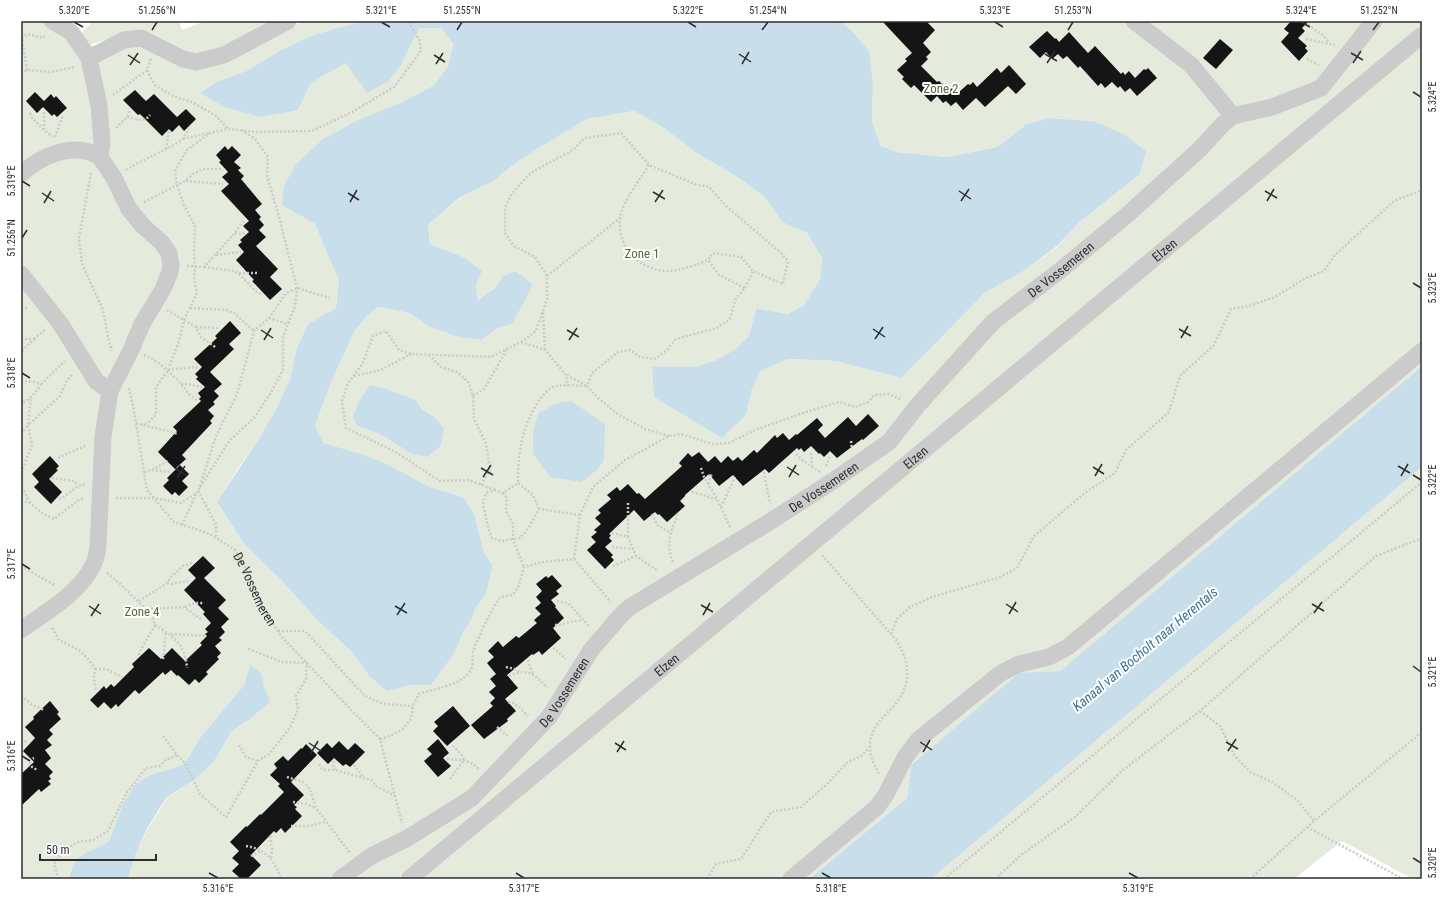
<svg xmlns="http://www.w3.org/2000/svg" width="1443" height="900" font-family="'Roboto Condensed',sans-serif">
<rect width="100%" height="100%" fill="#fff"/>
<g fill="#e5ebdc" fill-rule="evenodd">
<path d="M21,21H42L71,36L76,49L124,40L156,54L223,61L303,21H368L311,36L281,50L246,71L216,82L201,93L224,107L298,110L311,83L346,63L411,41L419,28H441L453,44L448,66L434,85L398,104L283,205L315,224L328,256L339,280L336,308L308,324L297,347L290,379L275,411L258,440L239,467L217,502L244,544L281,580L319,622L352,652L369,676L387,691L411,685H431L454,654L464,631L472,619L475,609L486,594L493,565L484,553L474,513L463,497L430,487L385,463L362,454L324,443L315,426L330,385L355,330L368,315L378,307L409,313L431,327L455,336L481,340L497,329L513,323L533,285L503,276L495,288L478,300L476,284L445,250L430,244L428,225L460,198L492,182L521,159L587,119L634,111L661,126L698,154L733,174L765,197L782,222L807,233L822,258L820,279L804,305L788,314L756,308L749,336L734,350L714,361L694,367H652L746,415L752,389L761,371L788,359L836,361L901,378L985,293L1025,270L1057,247L1081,221L1139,175L1093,121L1049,118L1027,124L997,147L947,157L897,152L881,146L872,121L873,84L850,29L840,21H1422V25L397,879H126L136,853L149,827L167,798L194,780L213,763L232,731L251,718L264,687L262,674L250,666L244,685L199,739L185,763L171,769L152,774L116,824L109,841L95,849L70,870L69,879H21ZM416,400L421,408L433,416L412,454L378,433Z"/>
<path d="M93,21H179L182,30L205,21H282L201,58L124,34L89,45L82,38L83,31Z"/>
<path d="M1422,44V345L1066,643L924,729L880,797L785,879H422Z"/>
<path d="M1422,357V366L1060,671L1019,674L911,765L907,798L809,879H796L858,826L922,743L1002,676L1047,662Z"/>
<path d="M1422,467V879H1413L1342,841L1294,879H931Z"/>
</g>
<g fill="#c8dfeb">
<path d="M368,21H840L850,29L869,51L873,84L872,121L881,146L897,152L947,157L997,147L1027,124L1049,118L1093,121L1125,135L1146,151L1139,175L1081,221L1057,246L1025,270L985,293L901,378L836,361L788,359L761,371L752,389L746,415L722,438L654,397L652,367H694L714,361L734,350L749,336L756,308L788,314L804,305L820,279L822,258L807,233L782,222L765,197L733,174L698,154L661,126L634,111L587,119L521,159L492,182L459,198L428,225L430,244L465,258L482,271L476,284L478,300L495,288L503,276L516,271L533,285L513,323L497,329L481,340L455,336L431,327L409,313L378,307L368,315L355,330L330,385L315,426L324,443L362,454L385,463L430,487L463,497L474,513L484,553L493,565L486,594L475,609L472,619L464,631L454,654L431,685H411L387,691L369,676L352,652L319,622L281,580L244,544L217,502L258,440L275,411L290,379L297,347L308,324L336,308L339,280L328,256L315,224L282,205L284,186L296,164L322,140L356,121L398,104L434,85L448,66L453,44L441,28H419L401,65L389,81L367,93L346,63L311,83L298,110L261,117L224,107L200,93L216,82L246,71L281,50L311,36L341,27Z"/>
<path d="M1422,366V467L931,879H809L907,798L911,765L1019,673L1060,671Z"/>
<path d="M370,385L387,389L416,400L421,408L433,416L444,428L440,447L427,457L412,454L378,433L357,426L353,417L359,401Z"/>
<path d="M571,401L605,424L604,461L596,471L581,482L550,477L533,454V433L538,413L557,403Z"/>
<path d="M250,665L262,674L264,687L270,702L251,718L232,731L213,763L194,780L166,798L148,827L136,853L128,878L69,879C73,853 90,853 109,841L123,804L136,784L152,774L171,769L185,763L199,739L244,685Z"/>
</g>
<g fill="#151515">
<path d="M882,21H926L935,30L923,43L931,52L926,57L928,59L921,66L937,82L939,81L945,87L947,85L951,89L953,86L959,92L968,84L970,85L973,82L977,87L997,68L1001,73L1009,65L1026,84L1016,94L1008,86L985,107L976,98L963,110L956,102L951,106L946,101L943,103L937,96L931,102L914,85L911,88L902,79L904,77L897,70L907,61L905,59L912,53Z"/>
<path d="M1291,21H1309L1302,28L1305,31L1298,38L1307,46L1305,48L1308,51L1299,61L1281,42L1289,33L1284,29Z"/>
<path d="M1047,31L1055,39L1056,38L1059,42L1069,32L1088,53L1095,46L1121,74L1123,72L1125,75L1129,71L1135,78L1144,69L1146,70L1148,68L1157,78L1137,96L1130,88L1125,92L1120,86L1118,88L1112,82L1105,88L1101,83L1098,86L1080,66L1078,68L1067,56L1063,59L1058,54L1052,59L1046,52L1040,58L1029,47Z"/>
<path d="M1220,39L1233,50L1216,69L1203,58Z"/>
<path d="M135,90L146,101L154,94L177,117L186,109L196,119L184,131L179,125L172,132L169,129L162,136L140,114L138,115L123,100Z"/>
<path d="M35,92L44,101L51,94L54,98L56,96L67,108L57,117L54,114L52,116L43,107L37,113L26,101Z"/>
<path d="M225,146L228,150L232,146L241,155L234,162L241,168L238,170L244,176L241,179L262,204L255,210L261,217L259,219L264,225L259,230L266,237L256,246L278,269L270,277L282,289L270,300L252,281L254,280L236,260L244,252L238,245L242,242L240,240L249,232L243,226L249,221L221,191L229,184L222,177L228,172L219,162L221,161L216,155Z"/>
<path d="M230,321L241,333L229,344L234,349L210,372L222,384L214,391L219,396L213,402L215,404L208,410L214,416L210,421L212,423L182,455L186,459L175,469L158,452L177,431L173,427L201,401L199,399L201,397L198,393L205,387L196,379L198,377L195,374L202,367L194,359L217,338L215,336Z"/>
<path d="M868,414L879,426L863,440L862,439L837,458L830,451L824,457L820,453L819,454L811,446L804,452L801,448L799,450L797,448L769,473L765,469L743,486L733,475L719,486L709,474L685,495V496L680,501L685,506L667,522L659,514L658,515L655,512L644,521L634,510L609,534L611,535L609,538L612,541L605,547L613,555L611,557L614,560L605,569L587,550L596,542L591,537L597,532L594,530L601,524L595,518L601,513L598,510L611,499L607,495L617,487L620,491L628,484L637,494L639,493L645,499L682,466L679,463L688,453L692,457L699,452L708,462L715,456L721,463L728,456L733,461L738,457L742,461L754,450L757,453L775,435L777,438L783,433L789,440L796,434L797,435L817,418L823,425L818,430L825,438L848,417L856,426Z"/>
<path d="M50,456L59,466L56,469L58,470L49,479L62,492L51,504L34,487L39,482L32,474Z"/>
<path d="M180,465L189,474L182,481L188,487L179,496L175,492L172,495L163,486L169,480L167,478Z"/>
<path d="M203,556L215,568L204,578L226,600L218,608L229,619L221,627L225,632L219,638L222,640L215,646L221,653L217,657L219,659L206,672L208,674L199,683L195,679L189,685L178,675L177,676L171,670L165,675L163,672L139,694L135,690L118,707L116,704L111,709L104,702L98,708L90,700L104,686L106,689L111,684L114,687L134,667L132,664L149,648L161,659L172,648L185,661L202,645L200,643L207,636L205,634L208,632L205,629L211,623L203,614L205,612L202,609L184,590L196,578L188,570Z"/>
<path d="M552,575L562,586L556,591L559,594L551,600L556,606L555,607L564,618L553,628L561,638L542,655L539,651L533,655L532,654L507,675L518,688L505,699L516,711L507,719L508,721L484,739L471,725L493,706L490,703L495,698L489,692L496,686L490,679L496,674L487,663L494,657L488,651L498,641L503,647L516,636L519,638L537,623L534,620L541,614L535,608L541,603L536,597L542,591L536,584L546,576L548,578Z"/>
<path d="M50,701L59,712L57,714L61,719L49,730L53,734L47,740L52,745L45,750L51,758L45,764L53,772L49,776L51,779L48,781L51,784L41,792L39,789L21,806V774L34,762L23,751L35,738L25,727L34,719L33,717Z"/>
<path d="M453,706L470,726L447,746L433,731L438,726L434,722Z"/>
<path d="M438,739L449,753L443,758L451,766L438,777L424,761L432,754L427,749Z"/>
<path d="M339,741L348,750L355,743L365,752L350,767L346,764L343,766L334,758L328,764L317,753L327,743L332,748Z"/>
<path d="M306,744L317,755L291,782L304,795L294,805L297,807L295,809L302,816L285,833L281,828L276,833L274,831L251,855L261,865L247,879H241L232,871L239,864L232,858L239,851L230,842L246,826L247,827L260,814L261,815L284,792L278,786L280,784L270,775L277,768L274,764L283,756L288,761L301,748L302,749Z"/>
</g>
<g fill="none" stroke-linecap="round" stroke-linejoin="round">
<g stroke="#cbcbcb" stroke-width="2.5" stroke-dasharray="2 2" stroke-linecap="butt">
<path d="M1308,25L1324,36L1329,43"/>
<path d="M1306,39L1335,45"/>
<path d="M151,59L147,70L155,85L173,96L194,103L216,116L228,129"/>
<path d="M1307,59L1319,65"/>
<path d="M27,70L22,38L27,34L43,38L45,35"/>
<path d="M21,73L27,70L51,72L75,67"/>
<path d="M113,95L147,70"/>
<path d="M44,112V130L53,137"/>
<path d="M30,113L32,118L44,130"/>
<path d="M127,117C135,119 144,123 150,115"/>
<path d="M116,128L127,117L130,110"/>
<path d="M55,137L63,115"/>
<path d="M183,139L209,133"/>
<path d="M166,149L169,131"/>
<path d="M649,165C641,178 621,204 620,218C617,246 637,268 664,271C678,272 695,265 708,260"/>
<path d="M126,170L138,163L174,145L182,140L189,129"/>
<path d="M91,173L79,238L82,264L103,310L109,341L112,351"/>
<path d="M186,181L223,184"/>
<path d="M144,202L185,181L193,174L202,169H221"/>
<path d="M235,233L241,234L246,232"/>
<path d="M216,255L241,252"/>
<path d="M187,266L204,267L235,233L243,221"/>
<path d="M204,267L234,271L239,274L257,292L261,294"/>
<path d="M239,273H258"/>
<path d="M547,276L620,218"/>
<path d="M745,288L753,271"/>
<path d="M190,308L226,310L234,313L254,331"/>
<path d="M21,309L28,307"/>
<path d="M167,310L196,327L201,337L215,347"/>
<path d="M543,312L545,350"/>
<path d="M269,318L288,324"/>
<path d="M196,327L219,328"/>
<path d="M21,339H34L21,352"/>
<path d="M34,339L46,329"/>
<path d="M521,342L545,350L566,375L568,386"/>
<path d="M144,355C158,361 170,372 180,383C188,392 187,394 198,401"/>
<path d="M429,355L441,367L457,372L469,383L473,396L474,419L486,444L490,469L481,485"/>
<path d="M168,370L194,367L199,368"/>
<path d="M567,375L587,386"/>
<path d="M354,376L381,370L411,354"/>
<path d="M21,381L35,382L41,384C37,391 29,401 21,403"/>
<path d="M41,384L65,361"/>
<path d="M181,384H186L202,387"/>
<path id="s1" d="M129,388L134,411L147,490L174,522L210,534L235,550L245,567L263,608L281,636L353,712L380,739L402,823"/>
<path d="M473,396L485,388L507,349"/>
<path d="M136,423L178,434"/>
<path d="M141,425L148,423L156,415V387L168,370L179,341L184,320L197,293L194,278L195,267L194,253L195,226L184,205L177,185L175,170L187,150L210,133L228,129L257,132L312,131L352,112L394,87L421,51L419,39L407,21"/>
<path d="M21,434L28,425L31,396"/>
<path d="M851,441L852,449"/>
<path d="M811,453L812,466"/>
<path d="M796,454L802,460L820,472"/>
<path d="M58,458L87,445"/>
<path d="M826,466L830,456"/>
<path d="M701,468L704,477L717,499L731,529"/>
<path d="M152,470L168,461"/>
<path d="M144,472L151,470L171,472"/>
<path d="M764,472L770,504"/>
<path d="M52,478L74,481L78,485"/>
<path d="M518,482C518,467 519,451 523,436C527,421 540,390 556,386C566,384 578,386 587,386"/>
<path d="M708,484L712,473"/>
<path d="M200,487L230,440L254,418L270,394L283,370V337L295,306L297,288L279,217L267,176L268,157L255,139L242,130"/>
<path d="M495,490L469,480L440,481L394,451L346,428L342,401L348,383L362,365L373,336L386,331L399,350L411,354L491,357L521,342L536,331L547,299V276L535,257L514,246L505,233V208L512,193L532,172L573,150L585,138L621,133L649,165L695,184L709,187L727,207L781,253L788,261L783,284L753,271L741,257L713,253L708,260L719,275L745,288L736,298L730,319L717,328L676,339L668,349L655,359L640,357L630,350L618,352L592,373L587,386L598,398L619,415L645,429L669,436"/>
<path d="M198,491L216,524V537"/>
<path d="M692,492L716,499"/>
<path d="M503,493L507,498L506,511L513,524V540L524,567"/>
<path d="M116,498H154L181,503L198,492L216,436L237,394L254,331L269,318L286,293L297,288L330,298"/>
<path d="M59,499C70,495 75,485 86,484"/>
<path d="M21,501L30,503L43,514L54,519L80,499H85"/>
<path d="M30,503L22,487V471L32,445L28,425L60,396L67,380L73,374"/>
<path d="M721,507L735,477"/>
<path d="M539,509L533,495L518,483L503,493L495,490L486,493L483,503L488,528L492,538L501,541L520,538L527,530L539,509L580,515"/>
<path d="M652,514L657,525L671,533"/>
<path d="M182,525L197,492"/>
<path d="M612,533L628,537L636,556"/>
<path d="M628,537V503"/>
<path d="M612,547L633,549"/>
<path d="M822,555L897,641C911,665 912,688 891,709C880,720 869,731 870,748C870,758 875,766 879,774"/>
<path d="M574,559L580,515L593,487L625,460L669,436L681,434L713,444L729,443L755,430L806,412L839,402L855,407L868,402L874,395L889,394L902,400"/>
<path d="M673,562C669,552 668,544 671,533C673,524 677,522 677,512"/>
<path d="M21,566L56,586"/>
<path d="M613,566L636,556L658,571"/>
<path d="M107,573L119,583L151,614L155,625L140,651L138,657"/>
<path d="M167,583L172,584L188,581"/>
<path d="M139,601L167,583L171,577L183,566L194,562"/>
<path d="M557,601L568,603L590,627"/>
<path d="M185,607L195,603H204"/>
<path d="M147,609L184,607L202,620"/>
<path d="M155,625C174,637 185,644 187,668"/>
<path d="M555,625C565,624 573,621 582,620"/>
<path d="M52,628L59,640L79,650L89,660L95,669L94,678L96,691"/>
<path d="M278,631H305L365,696L383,704L413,706"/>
<path d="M891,634L897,619L910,607L932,597L1000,577L1017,568L1034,536L1086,492L1115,473L1126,450L1169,412L1180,376L1214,345L1231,309L1249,306L1275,297L1306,278L1324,271L1335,255L1394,201L1422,190"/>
<path d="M171,635L175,634L205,636"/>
<path d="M553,648L566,659"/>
<path d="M163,659L166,632"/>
<path d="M528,660L530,667L533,674"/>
<path d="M506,667L515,669L519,672"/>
<path d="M95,669H106L122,677"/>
<path d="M509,676C529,667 534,675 548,688"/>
<path d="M21,696L33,705L44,710"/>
<path d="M508,702C517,703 522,710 528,716"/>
<path d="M1200,711L1220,726L1235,756L1250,772L1272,782L1297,800L1314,821"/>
<path d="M497,727L509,737"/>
<path d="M163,736L177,755L185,763L200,794L226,817L258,761L269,754L290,728L298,709L296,696L306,679L307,663L281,662L247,648"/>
<path d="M380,739L392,735L403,729L411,719L413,706L419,694C436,688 456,687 469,673C474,667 472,659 473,652C475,644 494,603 500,598C503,596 509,596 512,595L518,588L524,567L543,562L574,559L611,602"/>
<path d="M21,744L28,740"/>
<path d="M239,745L246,757L258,761"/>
<path d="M21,755L29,760L32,767L37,770"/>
<path d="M447,759C461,760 468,759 479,769"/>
<path d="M29,760L34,758"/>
<path d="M334,761L333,766L335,770"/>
<path d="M319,764L322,769L326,770H335L371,780L376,786L395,796"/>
<path d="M354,765L363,777"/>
<path d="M287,777L303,782L310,789L316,808L350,853"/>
<path d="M450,779L464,760L462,755L452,745"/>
<path d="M293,802L306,804L316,808"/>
<path d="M291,826H310L325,822"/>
<path d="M1307,827L1403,879"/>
<path d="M270,836L272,848L271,859"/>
<path d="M246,846C265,849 275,860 281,879"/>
<path d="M251,856L262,851"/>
<path d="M58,879L54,864L63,851L78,842L93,840L108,831L126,794L146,768L160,766L164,761L177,755"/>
<path d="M707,879L716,864L741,859L771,812L801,807L827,784L848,762L861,756L869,748"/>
<path d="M944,879L1422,482"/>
<path d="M995,879L1021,855L1075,817L1123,770L1200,711L1376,556L1422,538"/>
<path d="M1250,879L1314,821L1422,732"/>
</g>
<g stroke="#cbcbcb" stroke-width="17">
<path d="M1134,21L1191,65L1233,116"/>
<path d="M89,58L124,40L141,38L183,59L196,62L224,55L288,21"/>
<path d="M21,174C42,155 74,141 100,157"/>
<path d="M21,274L60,323L96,381L110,391"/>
<path d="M21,630C46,612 80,593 93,565C96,560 97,553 98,547L103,437L110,391L131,350L142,324L163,289L170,272L171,265L169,253L162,243L143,226L129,209L114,178L100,157L102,143L99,106L89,58L71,32L52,21"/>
<path id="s2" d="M340,879L371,856L406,839L472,798L549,717L591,650L622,614L630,607L771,521L833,481L889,442L918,405L993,322L1062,269L1127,215L1199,150L1222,125L1233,116L1272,107L1321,88L1374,21"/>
<path id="s3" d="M409,879L1422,35"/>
<path d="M791,879L877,807L885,796L906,756L919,739L1001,673L1019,664L1049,657L1068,647L1422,351"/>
</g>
</g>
<path fill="none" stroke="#2e2e2e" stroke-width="1.5" d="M74,22L83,27M381,22L390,27M688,22L696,27M995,22L1003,27M1301,22L1310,27M152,30L157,22M457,30L462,22M762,30L768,22M1068,30L1073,22M1373,30L1379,22M1351,53L1363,60M739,54L751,62M1045,54L1057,61M128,55L140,63M434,55L445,62M1047,63L1055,51M1353,63L1361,51M436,64L443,53M742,64L749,52M130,65L138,53M1413,92L1421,97M22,181L30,186M959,191L971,199M1265,191L1277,198M653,192L665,199M42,193L54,201M348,193L359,200M961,201L969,189M1267,201L1274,189M350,202L357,190M655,202L663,190M44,203L51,191M22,238L27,230M1413,283L1421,288M873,329L885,337M1179,329L1191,336M261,330L273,338M567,330L579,337M1181,338L1188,326M875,339L883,327M264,340L271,328M569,340L577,328M22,373L30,378M1398,466L1410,473M787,467L799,475M1093,467L1104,474M175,468L187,476M481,468L493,475M1413,475L1421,480M1095,476L1102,464M1401,476L1408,464M483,477L491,465M789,477L796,465M177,478L185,466M22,564L30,569M1006,604L1018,612M1312,604L1324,611M701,605L713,612M89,606L101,614M395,606L407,613M1314,613L1322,602M1009,614L1016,602M397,615L405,603M703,615L710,603M91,616L99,604M1413,666L1421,672M920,742L932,750M1226,742L1238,749M309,743L321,751M615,743L626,750M1228,751L1236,739M617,752L624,741M923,752L930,740M311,753L318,741M22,756L30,761M1413,858L1421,863M209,873L218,878M516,873L524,878M822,873L831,878M1129,873L1138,878"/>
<g text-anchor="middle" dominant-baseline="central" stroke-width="4" stroke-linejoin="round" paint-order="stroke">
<g font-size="13" fill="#53693c" stroke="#fff">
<text x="941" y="88">Zone 2</text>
<text x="642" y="253">Zone 1</text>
<text x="142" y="611">Zone 4</text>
</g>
<g font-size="13" fill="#2e2e2e" stroke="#fff">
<text stroke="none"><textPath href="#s3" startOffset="983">Elzen</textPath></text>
<text stroke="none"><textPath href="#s2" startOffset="956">De Vossemeren</textPath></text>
<text stroke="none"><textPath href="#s3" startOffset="659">Elzen</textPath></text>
<text stroke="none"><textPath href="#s2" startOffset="632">De Vossemeren</textPath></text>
<text stroke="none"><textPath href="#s1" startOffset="257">De Vossemeren</textPath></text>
<text stroke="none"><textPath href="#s3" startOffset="335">Elzen</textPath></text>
<text stroke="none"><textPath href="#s2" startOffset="296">De Vossemeren</textPath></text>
</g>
<g font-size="14" font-style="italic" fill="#3d728f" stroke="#fff">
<text transform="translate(1145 649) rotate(-40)">Kanaal van Bocholt naar Herentals</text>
</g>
</g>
<rect width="1443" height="900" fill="none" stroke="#ffffff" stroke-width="44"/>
<path d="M40 854v6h116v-6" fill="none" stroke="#2e2e2e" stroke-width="2"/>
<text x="46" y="854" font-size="12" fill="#2e2e2e" stroke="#ffffff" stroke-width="3" paint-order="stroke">50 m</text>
<rect x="22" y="22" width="1399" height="856" fill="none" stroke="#2e2e2e" stroke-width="1.5"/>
<g font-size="10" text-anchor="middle" fill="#2e2e2e">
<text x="74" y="14">5.320°E</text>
<text x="157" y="14">51.256°N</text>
<text x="381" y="14">5.321°E</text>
<text x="462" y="14">51.255°N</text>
<text x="688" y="14">5.322°E</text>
<text x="768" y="14">51.254°N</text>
<text x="995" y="14">5.323°E</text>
<text x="1073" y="14">51.253°N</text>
<text x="1301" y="14">5.324°E</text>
<text x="1379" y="14">51.252°N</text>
<text transform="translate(1432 97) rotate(-90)" y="4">5.324°E</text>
<text transform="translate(11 181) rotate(-90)" y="4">5.319°E</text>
<text transform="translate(11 238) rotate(-90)" y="4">51.256°N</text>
<text transform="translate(1432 288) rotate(-90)" y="4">5.323°E</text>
<text transform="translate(11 373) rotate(-90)" y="4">5.318°E</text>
<text transform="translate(1432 480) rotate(-90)" y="4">5.322°E</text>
<text transform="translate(11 564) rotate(-90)" y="4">5.317°E</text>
<text transform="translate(1432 672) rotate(-90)" y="4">5.321°E</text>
<text transform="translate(11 756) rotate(-90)" y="4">5.316°E</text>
<text transform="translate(1432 863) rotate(-90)" y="4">5.320°E</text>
<text x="218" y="892">5.316°E</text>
<text x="524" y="892">5.317°E</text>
<text x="831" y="892">5.318°E</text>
<text x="1138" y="892">5.319°E</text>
</g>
</svg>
